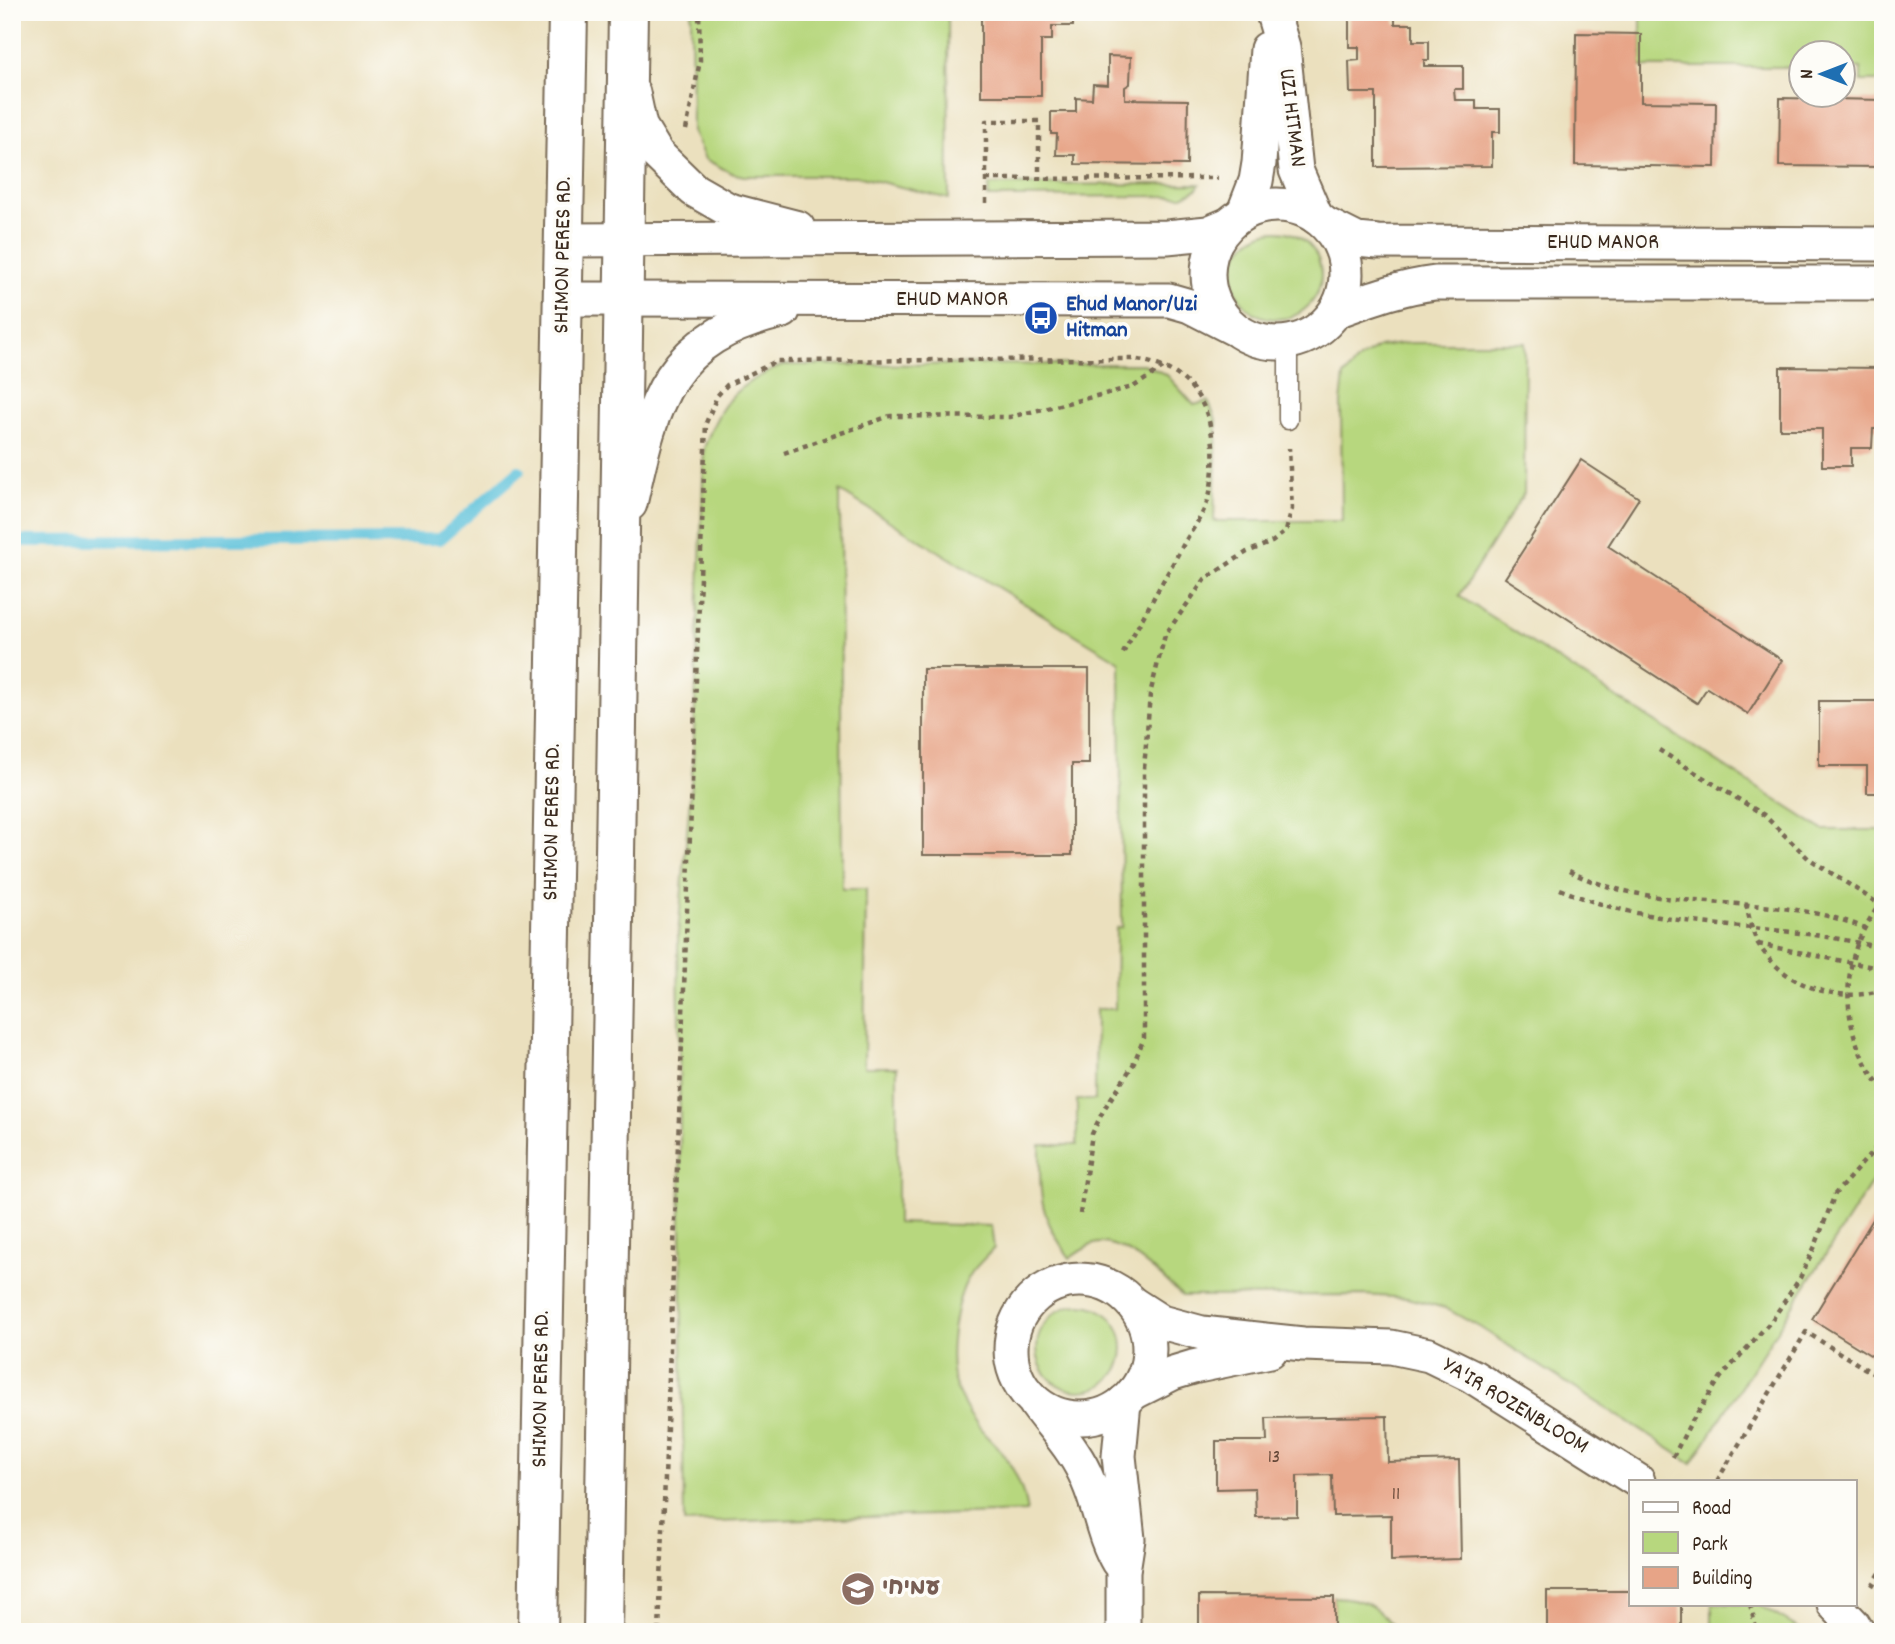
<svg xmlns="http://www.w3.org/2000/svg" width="1895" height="1644" font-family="Dekko,'Playpen Sans Hebrew',sans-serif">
<rect width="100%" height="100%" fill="#fdfcf7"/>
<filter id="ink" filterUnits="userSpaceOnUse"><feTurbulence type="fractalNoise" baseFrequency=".0143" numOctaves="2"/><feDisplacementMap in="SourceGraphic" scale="14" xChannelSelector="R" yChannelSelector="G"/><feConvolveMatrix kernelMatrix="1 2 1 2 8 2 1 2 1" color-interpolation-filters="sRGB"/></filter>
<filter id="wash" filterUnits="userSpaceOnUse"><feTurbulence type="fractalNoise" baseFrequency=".00686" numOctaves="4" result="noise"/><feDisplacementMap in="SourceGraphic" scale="28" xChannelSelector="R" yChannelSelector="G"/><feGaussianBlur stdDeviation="1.57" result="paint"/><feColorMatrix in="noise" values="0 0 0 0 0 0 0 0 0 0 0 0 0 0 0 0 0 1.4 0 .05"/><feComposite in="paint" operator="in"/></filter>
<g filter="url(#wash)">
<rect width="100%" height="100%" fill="#ebe0be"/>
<g fill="#b7d77e" stroke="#79804e" stroke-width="2">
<path d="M691,12H948L949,199L857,176H744L731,173L705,159L692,131Z"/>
<path d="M1641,12H1883V81H1861V68L1843,67L1842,52H1800V67H1641Z"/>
<path d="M1200,184L1197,189L1183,196L988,197L989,185Z"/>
<circle cx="1277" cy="275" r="44"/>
<path d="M1409,343H1525L1524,493L1459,596L1823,830H1883V1165L1692,1463L1481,1328L1445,1308L1407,1298L1364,1295L1182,1296C1163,1278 1121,1236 1094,1244C1085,1247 1078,1253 1070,1258C1038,1215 1040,1196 1040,1145H1077V1100H1095L1096,1009H1115L1116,928L1122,927L1120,662L840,491L842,889H866L864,1067H897V1223L991,1226L994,1248C987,1256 978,1264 972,1272C955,1296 948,1348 953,1377C957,1393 967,1412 977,1425C983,1434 992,1441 999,1449C1015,1469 1023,1487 1027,1512L684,1523L678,935L693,762L704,448C723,398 734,387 783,365L1144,364L1167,375L1194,405L1208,401L1217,422L1214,521H1342L1341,403L1344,376L1359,359L1379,347Z"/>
<circle cx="1080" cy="1348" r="43"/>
<path d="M1334,1597C1365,1598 1379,1607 1397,1632H1334Z"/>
<path d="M1712,1604H1757L1805,1632H1712Z"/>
</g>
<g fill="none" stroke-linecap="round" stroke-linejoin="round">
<path stroke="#5cc1da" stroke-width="12" d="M12,541L440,539L519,471"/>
</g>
<g id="blocks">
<g fill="#e7a487">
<path d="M981,12H1073V26H1052V40H1041V96H981Z"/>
<path d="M1349,15H1395V24H1413V41H1429V60H1424V66H1463V89H1454L1455,100H1476V109H1500V132H1492V166L1376,167V93H1350L1349,61L1359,60V47H1349Z"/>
<path d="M1576,33L1641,34V102L1716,103L1715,167L1575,165Z"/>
<path d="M1108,56L1131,57L1130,84L1125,87V99L1188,100L1187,165L1075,164V155H1056L1057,134H1051V112H1076V98L1092,99L1093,84L1108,85Z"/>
<path d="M1780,98L1883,100V167L1779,166Z"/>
<path d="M1780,367L1883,368V429H1873L1872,448H1851V466H1822V429H1780Z"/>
<path d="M1581,460L1639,498L1608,546L1782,660L1748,714L1707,688L1697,703L1505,578Z"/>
<path d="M923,669H1089V764H1072V855H923Z"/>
<path d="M1819,701H1883V793H1867V766H1819Z"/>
<path d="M1883,1203V1363L1812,1319Z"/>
<path d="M1387,1416L1388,1462L1459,1460L1461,1559L1391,1561V1515L1333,1516L1332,1475L1297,1476V1516L1256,1517L1255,1488L1216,1489V1441H1267L1266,1418Z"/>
<path d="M1547,1591H1631V1604H1681V1632H1547Z"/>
<path d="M1199,1596L1334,1597V1632H1199Z"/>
</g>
</g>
</g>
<g filter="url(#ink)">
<use href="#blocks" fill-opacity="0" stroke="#796a56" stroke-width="2"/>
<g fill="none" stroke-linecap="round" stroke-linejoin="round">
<g stroke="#796a56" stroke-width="21">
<path id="lane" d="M1288,420V342"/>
</g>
<g stroke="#796a56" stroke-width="37">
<g id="street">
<path d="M1274,17L1283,47L1296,170L1316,217"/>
<path d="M633,93L640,126L657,154L694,190L729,210L798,228"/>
<circle cx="1277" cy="274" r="69"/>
<path d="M1244,212L1256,181L1259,163L1267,49"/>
<path d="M1327,225L1357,240L1378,242L1883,244"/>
<path d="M565,240L1167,237L1208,233L1227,225"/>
<path d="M562,299L1169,300L1190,306L1233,328"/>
<path d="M1336,311C1370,299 1397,288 1435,283H1883"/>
<path d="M630,504C653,400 666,337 783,311"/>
<circle cx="1080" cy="1349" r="69"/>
<path d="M1133,1304L1161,1322L1202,1333L1303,1344L1391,1347L1429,1355L1472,1376L1638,1481"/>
<path d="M1133,1393L1173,1373L1193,1367L1270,1351"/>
<path d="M1036,1404C1054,1429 1077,1452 1088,1481C1100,1508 1103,1537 1118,1562"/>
<path d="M1834,1604L1853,1624L1858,1632"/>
<path d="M1123,1632V1571L1128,1539L1119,1456L1124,1402"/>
</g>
</g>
<g stroke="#796a56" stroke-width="42">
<g id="secondary">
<path d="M538,1632L568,12"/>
<path d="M603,1632L628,12"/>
</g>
</g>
<g stroke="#796a56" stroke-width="4.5" stroke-dasharray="5 5" stroke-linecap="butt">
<path d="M686,130L700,61L699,12"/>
<path d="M986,179L1218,178"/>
<path d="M986,203V121H1039V179"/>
<path d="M784,453L890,416L1010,417L1133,387L1163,368"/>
<path d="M1659,750L1764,815L1808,858L1879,904"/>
<path d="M1569,871C1662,918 1769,889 1865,928"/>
<path d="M1560,889C1588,901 1617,910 1648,915C1726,930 1806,927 1883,949"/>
<path d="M1883,902C1876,908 1872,916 1867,924C1837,974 1844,1044 1883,1089"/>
<path d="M1746,904C1749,917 1752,934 1759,945C1784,986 1838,1004 1883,990"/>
<path d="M1758,944L1883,969"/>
<path d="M1080,1214L1092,1134L1104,1109L1133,1065L1144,1038V769L1150,694L1165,635L1205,579L1247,552L1272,542L1286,531L1292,509L1289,448"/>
<path d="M1673,1457L1690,1424L1721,1377L1772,1320L1800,1278L1816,1244L1835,1194L1883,1140"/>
<path d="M1717,1481L1806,1332L1877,1376"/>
<path d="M1872,1586L1883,1568"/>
<path d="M1750,1604L1757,1632"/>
<path d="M659,1632L706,423L717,396L727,385L777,361L1131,359C1193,366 1217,410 1213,469C1212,479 1211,491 1208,500C1203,516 1190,532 1182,547C1162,583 1142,619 1122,655"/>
</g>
<use href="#lane" stroke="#fff" stroke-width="18"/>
<use href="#street" stroke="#fff" stroke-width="33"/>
<use href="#secondary" stroke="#fff" stroke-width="38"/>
</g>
</g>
<defs>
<g id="bus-disc" transform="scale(1.75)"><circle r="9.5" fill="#1a4fb4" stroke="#fdfcf7"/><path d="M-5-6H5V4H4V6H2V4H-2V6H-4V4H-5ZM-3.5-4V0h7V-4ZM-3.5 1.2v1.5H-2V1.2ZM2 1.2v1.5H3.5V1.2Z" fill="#fff"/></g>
<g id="school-disc" transform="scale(1.75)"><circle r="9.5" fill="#8d6e63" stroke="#fdfcf7"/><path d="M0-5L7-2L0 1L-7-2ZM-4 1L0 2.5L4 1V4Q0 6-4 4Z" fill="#fff"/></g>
</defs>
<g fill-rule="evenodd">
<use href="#bus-disc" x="1041" y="318"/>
<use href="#school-disc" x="858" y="1589"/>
</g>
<g text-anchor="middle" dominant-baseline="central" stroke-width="7" stroke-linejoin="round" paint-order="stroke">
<g font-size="19" fill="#664838">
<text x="1274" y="1458">13</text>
<text x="1396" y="1495">11</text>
</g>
<g font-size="23" fill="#3b2a1e" stroke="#fdfcf7">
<text transform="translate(1291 118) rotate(83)">UZI HITMAN</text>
<text x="1603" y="243">EHUD MANOR</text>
<text transform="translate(564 255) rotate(-89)">SHIMON PERES RD.</text>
<text x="952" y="300">EHUD MANOR</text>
<text transform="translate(553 822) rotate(-89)">SHIMON PERES RD.</text>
<text transform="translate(542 1389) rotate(-89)">SHIMON PERES RD.</text>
<text transform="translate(1515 1407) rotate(31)">YA'IR ROZENBLOOM</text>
</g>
<g font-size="23" font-weight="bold" fill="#164399" stroke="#fdfcf7" text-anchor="start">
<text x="1066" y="305">Ehud Manor/Uzi<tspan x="1066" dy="26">Hitman</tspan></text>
</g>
<g font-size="23" font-weight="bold" fill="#785e54" stroke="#fdfcf7" text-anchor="start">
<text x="882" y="1589">עמיחי</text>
</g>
</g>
<rect width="1895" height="1644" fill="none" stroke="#fdfcf7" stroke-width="42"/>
<rect x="1629" y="1480" width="228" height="126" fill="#fdfcf7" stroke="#afa8a0" stroke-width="2"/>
<rect x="1643" y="1502" width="35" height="10" fill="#ffffff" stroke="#afa8a0" stroke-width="2"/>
<text x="1692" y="1514" font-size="21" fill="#3b2a1e">Road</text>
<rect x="1643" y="1532" width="35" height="21" fill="#b7d77e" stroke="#afa8a0" stroke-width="2"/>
<text x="1692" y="1550" font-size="21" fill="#3b2a1e">Park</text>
<rect x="1643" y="1567" width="35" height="21" fill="#e7a487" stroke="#afa8a0" stroke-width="2"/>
<text x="1692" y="1584" font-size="21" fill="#3b2a1e">Building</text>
<g transform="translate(1822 74) rotate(270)"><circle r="33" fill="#fdfcf7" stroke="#afa8a0" stroke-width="2"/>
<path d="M0-5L12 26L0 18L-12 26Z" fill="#1f6fb2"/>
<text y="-10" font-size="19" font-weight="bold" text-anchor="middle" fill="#3b2a1e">N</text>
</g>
</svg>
